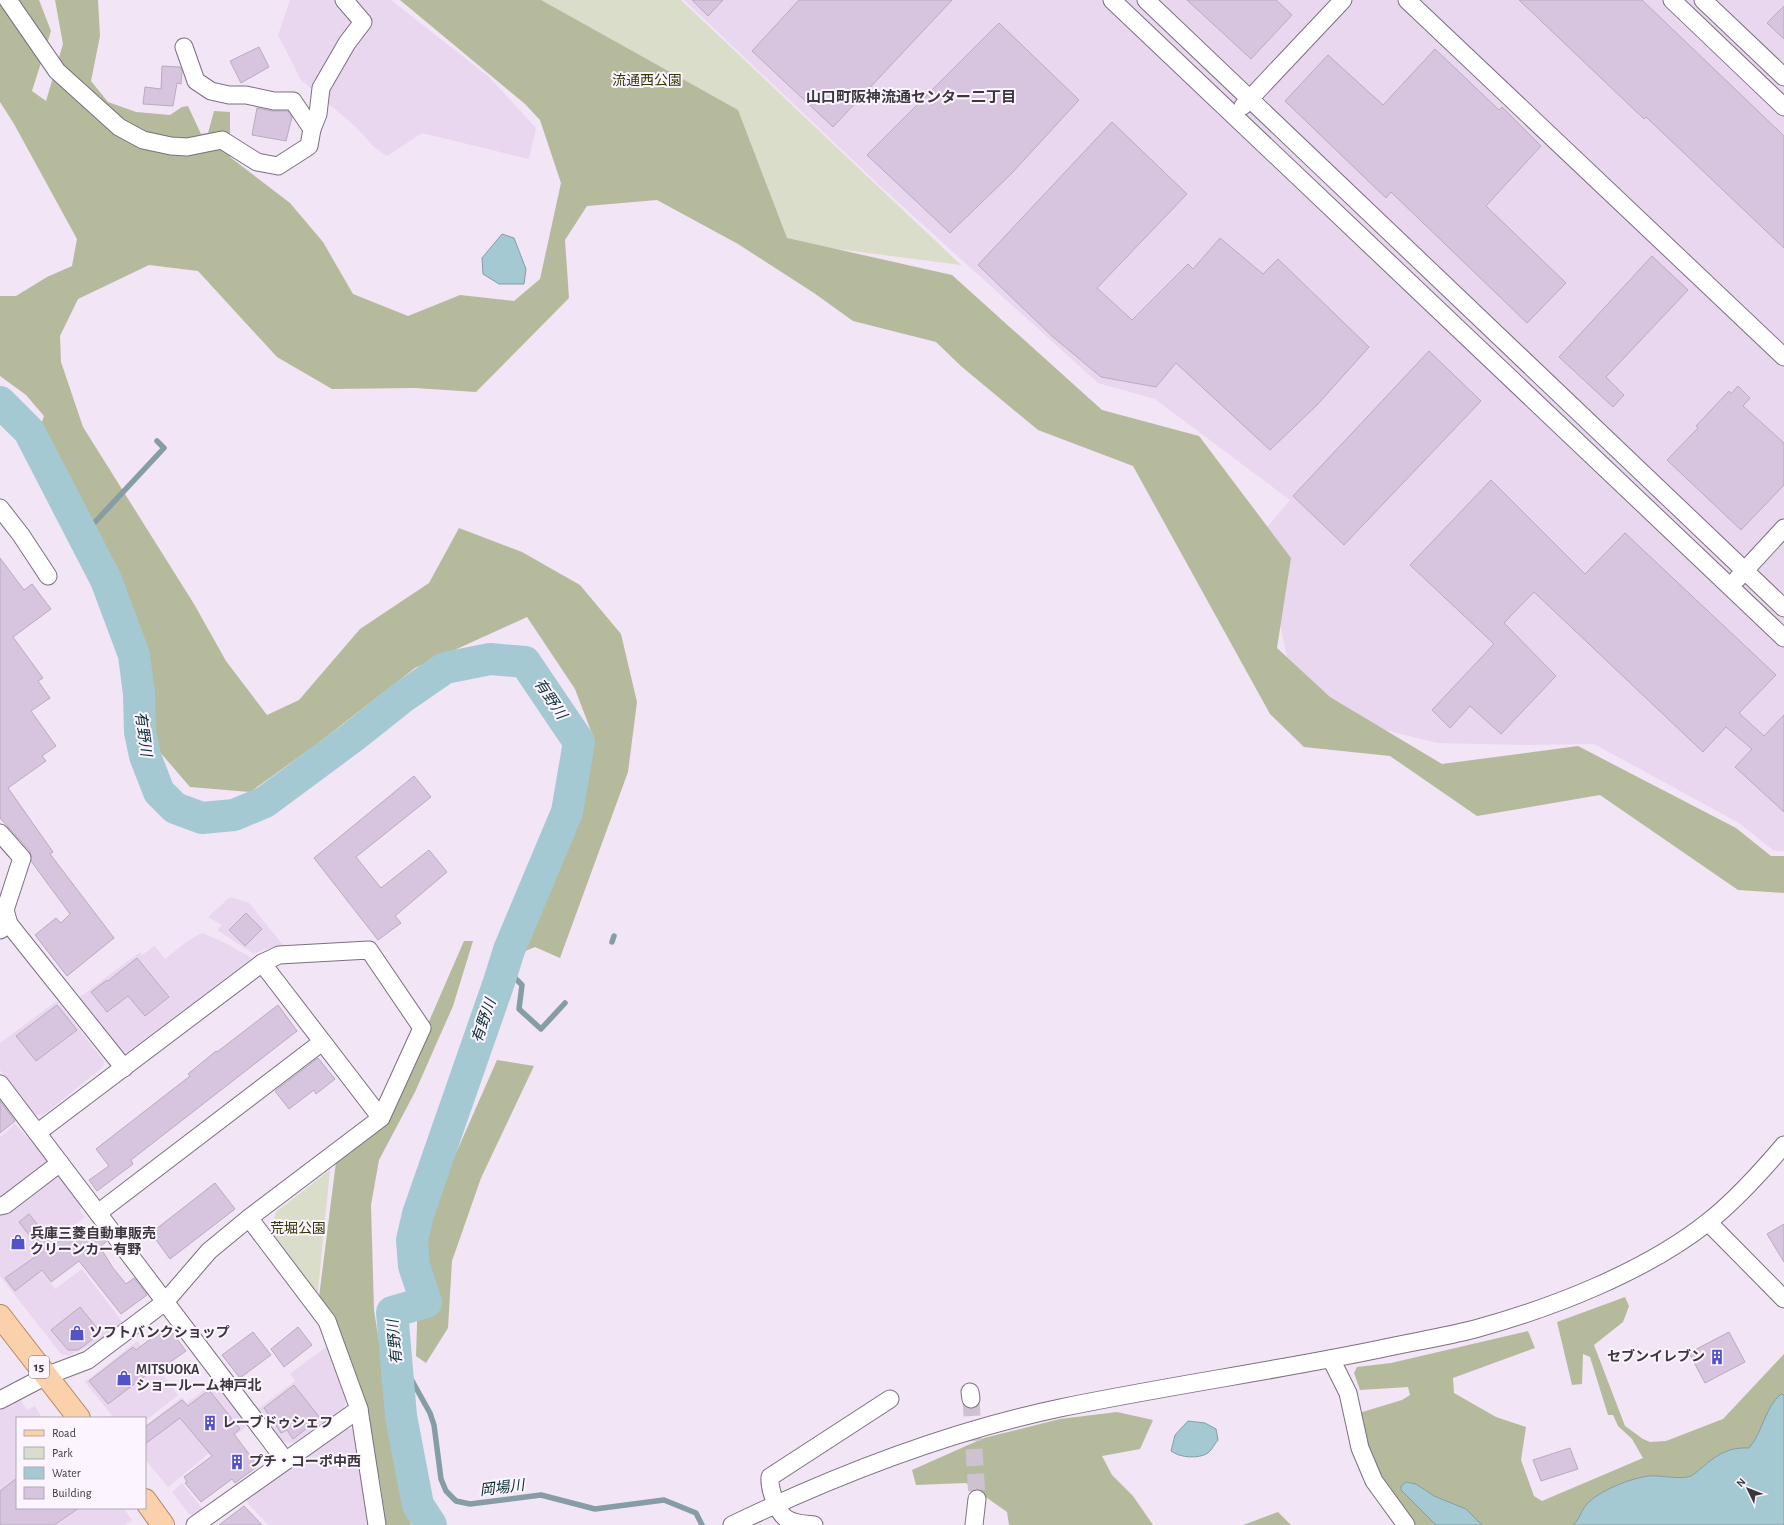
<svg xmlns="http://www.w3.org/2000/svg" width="1784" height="1525" font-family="'Alegreya Sans','Noto Sans JP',sans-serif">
<rect width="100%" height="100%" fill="#f2e5f6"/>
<g fill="#e9d7ef">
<path d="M290,0H391L489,77L536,128L529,159L422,133L387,156L374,147L357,128L301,80L278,35Z"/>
<path d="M684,0H1784V851H1774L1739,823L1594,744L1528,745L1437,743L1361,724L1289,668L1262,533L1290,500L1155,399L1098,383L878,184Z"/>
<path d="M230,897L249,903L284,946L264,949L254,954L217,930L222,925L208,917Z"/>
<path d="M202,933L225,943L252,958L126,1053L116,1051L77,999L140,952L142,955L155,946L165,959L189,940Z"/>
<path d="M57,1001L104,1061L103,1067L42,1116L32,1114L0,1070V1043Z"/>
<path d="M15,1124L51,1164L84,1206L79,1210L85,1217L32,1259L55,1289L82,1269L124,1324L106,1338L68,1356L61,1354L0,1276V1137Z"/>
<path d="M137,1341L178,1395L145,1421V1418H114L85,1382Z"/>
<path d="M330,1344L347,1396L344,1408L296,1443L282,1442L258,1409L295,1381L290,1374Z"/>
<path d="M217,1380L248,1420L244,1424L246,1427L210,1455L208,1454L168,1487L145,1459V1426L182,1397L187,1403Z"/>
<path d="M19,1398L27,1410L35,1406L42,1418H17V1508H123L132,1520L125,1525H0V1408Z"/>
<path d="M343,1428L352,1429L366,1491L370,1525H268L246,1501Z"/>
<path d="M182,1483L205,1512L200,1517L190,1515L172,1492Z"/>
</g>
<g fill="#daddca">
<path d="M438,0H681L961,265L752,238Z"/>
<path d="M330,1170L317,1300L270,1236L276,1212Z"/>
</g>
<g fill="#b5ba9c">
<path d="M0,0H39L51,31L32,91L46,101L63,44L55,0H98L100,36L91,81L108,102L136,112L170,115L182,107L188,106L201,134L208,133L214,111L230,112V157L290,203L323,242L353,294L408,316L460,295L514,301L540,279L561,183L540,120L525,104L400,0H541L738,110L787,238L952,275L1102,410L1199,436L1291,558L1277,648L1330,697L1442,764L1578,746L1736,828L1771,856H1784V893L1738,890L1600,795L1477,816L1390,756L1304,747L1270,714L1133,466L1038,430L962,367L936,342L853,321L814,293L738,244L657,200L587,206L565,240L569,298L476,392L415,388L332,389L277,357L198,271L149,265L78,299L60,336L61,362L83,427L194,604L226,661L267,715L299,700L360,629L429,583L459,528L522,552L580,585L621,634L637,702L628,772L560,958L535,947L518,954L577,802L594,739L575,689L527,617L415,668L317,744L250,792L190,787L159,751L147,686L116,570L39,430L44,416L26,395L0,376V296H16L47,277L72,266L77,239L14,124L0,102Z"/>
<path d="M464,941H473L453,1006L415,1092L379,1160L371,1205L374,1310L396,1449L411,1525H386L380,1481L346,1354L318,1305L336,1162L386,1120Z"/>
<path d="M497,1060L534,1066L481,1178L452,1261L448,1328L426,1363L416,1356L420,1235Z"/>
<path d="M1625,1297L1629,1306L1623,1322L1594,1345L1625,1426L1643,1439L1650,1442L1666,1441L1723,1419L1784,1354V1442L1730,1461L1587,1525H1416L1379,1480L1366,1451L1359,1413L1402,1400L1410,1395L1408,1387L1360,1390L1354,1373L1357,1367L1391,1363L1528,1331L1535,1348L1453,1378L1454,1393L1496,1417L1526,1427L1521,1460L1534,1496L1542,1501L1643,1458L1632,1439L1618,1426L1613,1415H1608L1590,1357L1583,1354L1582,1384L1572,1385L1557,1322Z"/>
<path d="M1117,1412L1153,1420L1140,1449L1102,1456L1112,1475L1133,1496L1153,1525H1009L1007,1512L966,1483L916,1485L912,1470L984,1438L1060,1419Z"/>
<path d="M1278,1512L1291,1525H1243Z"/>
</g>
<g fill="#a5c9d3" stroke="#869da6">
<path d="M502,234L514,238L526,269L524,284H499L483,274L482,258Z"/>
<path d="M1781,1394L1784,1395V1525H1573C1580,1519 1581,1511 1586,1505C1598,1491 1631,1478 1649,1476C1662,1475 1680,1480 1691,1476C1696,1473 1701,1468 1705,1465C1719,1453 1731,1447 1749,1448C1763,1432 1765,1407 1781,1394Z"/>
<path d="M1188,1421L1205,1423L1216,1429L1218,1440C1215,1443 1212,1450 1208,1453C1199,1459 1180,1458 1171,1451L1175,1435Z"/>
<path d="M1406,1482L1416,1484L1434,1496L1466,1509L1482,1525H1436L1401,1490V1486Z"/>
</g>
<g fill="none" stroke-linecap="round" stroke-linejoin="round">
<g stroke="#869da6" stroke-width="5.5">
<path d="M83,535L164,448L157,441"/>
<path d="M612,942L614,936"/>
<path d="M502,972L512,975L522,985L519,1009L541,1029L565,1003"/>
<path d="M396,1352L430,1413L434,1425L441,1479L446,1491L456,1501L470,1504L541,1495L595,1509L664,1500L696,1513L702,1525"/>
</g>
<path stroke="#a5c9d3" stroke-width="32" d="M0,402L29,431L106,580L134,655L139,694L140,732L145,756L159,792L175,808L202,818L234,815L265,802L354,736L403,697L445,668L490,659L525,662L579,742L567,812L509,950L499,982L418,1214L412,1240L414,1266L426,1302L392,1312L401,1416L418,1505L431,1525"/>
</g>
<g fill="#d7c4de" stroke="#b8acbd">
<path d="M692,0H723L708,16Z"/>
<path d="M799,0H952L833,127L752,51Z"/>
<path d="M1187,0H1276L1292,15L1251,59Z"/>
<path d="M1519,0H1642L1784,136V248L1646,117L1644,119Z"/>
<path d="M1784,6V39L1767,23Z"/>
<path d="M999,23L1079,100L1012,173L950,233L867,155Z"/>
<path d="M259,47L269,67L241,83L230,61Z"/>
<path d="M1435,49L1499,110L1502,107L1541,146L1486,206L1566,283L1527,323L1391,192L1386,198L1285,101L1328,55L1383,105Z"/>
<path d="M162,66L180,67L182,71L181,84L177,83L173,106L143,104L145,87L161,89Z"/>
<path d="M257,108L272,111H288L292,117L286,141L252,135Z"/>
<path d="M1112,122L1187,194L1097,288L1132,320L1188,264L1193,269L1220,238L1263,274L1278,259L1369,347L1318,404L1270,450L1176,363L1156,387L1101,377L1052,336L978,265Z"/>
<path d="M1652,256L1688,290L1606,377L1624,395L1613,407L1559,357Z"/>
<path d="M1429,351L1481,401L1344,545L1293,496Z"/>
<path d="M1738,386L1750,398L1743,406L1784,443V485L1741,530L1667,460L1698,428L1696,426L1729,391L1731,394Z"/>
<path d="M1491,480L1585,574L1625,533L1776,675L1739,713L1764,736L1784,715V812L1735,767L1752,749L1726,727L1703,752L1534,592L1504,623L1556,676L1501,734L1470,706L1450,728L1432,710L1494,644L1410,565Z"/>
<path d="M0,558L24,590L32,584L51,609L13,637L43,678L38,681L50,698L31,711L56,746L42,756L46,761L8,788L53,852L50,854L114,938L67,976L35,935L56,918L61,923L70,914L31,861L30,851L0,818Z"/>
<path d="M414,776L431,797L356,857L381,888L429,850L447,872L395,916L401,923L378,940L314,858Z"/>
<path d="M246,913L262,929L245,946L229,930Z"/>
<path d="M137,958L169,997L145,1016L128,996L107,1012L91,992L107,980L108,981Z"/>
<path d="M57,1005L77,1030L36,1061L16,1036Z"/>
<path d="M278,1005L297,1031L131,1160L133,1164L97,1191L89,1180L109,1166L96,1149L190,1076L188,1074L216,1051L217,1052Z"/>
<path d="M318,1058L335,1079L316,1094L314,1090L289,1109L275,1091Z"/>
<path d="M0,1101L15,1121L0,1133Z"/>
<path d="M215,1183L235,1209L170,1259L151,1233Z"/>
<path d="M29,1214L54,1245L78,1226L85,1235L96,1227L107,1241L100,1247L113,1268L126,1284L134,1278L147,1295L121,1314L79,1261L51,1282L42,1270L15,1291L5,1278L42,1252L19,1222Z"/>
<path d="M1784,1224V1262L1767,1234Z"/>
<path d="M80,1307L101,1333L78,1350H68L51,1330Z"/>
<path d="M167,1326L186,1351L163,1367L161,1364L108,1404L89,1381L133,1347L136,1350Z"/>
<path d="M298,1327L312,1345L284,1367L271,1349Z"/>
<path d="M253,1332L271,1355L240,1378L222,1355Z"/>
<path d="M1729,1332L1745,1362L1705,1383L1689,1353Z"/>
<path d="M294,1385L320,1418L293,1439L287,1430L281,1433L264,1408Z"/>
<path d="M209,1390L240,1429L234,1434L258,1466L235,1483L232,1479L201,1502L185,1483L187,1482L184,1477L212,1456L180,1418L145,1444V1427L182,1400L188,1406Z"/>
<path d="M1570,1448L1578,1469L1541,1481L1533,1460Z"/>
<path d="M17,1478V1508H79L54,1525H0V1491Z"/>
<path d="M244,1506L262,1525H219Z"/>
</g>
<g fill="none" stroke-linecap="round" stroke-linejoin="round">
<path stroke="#cec2d1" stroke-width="17" stroke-dasharray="17 8" stroke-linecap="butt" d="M971,1399L977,1499"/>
<g stroke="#7b707f" stroke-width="19">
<g id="minor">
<path d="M8,0L57,71L119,127L143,140L171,146L187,147L222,140L257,162L278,166L309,146L312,129L293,101H274L246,95H229L211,91L196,81L184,47"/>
<path d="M1112,0L1784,638"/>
<path d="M1146,0L1784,608"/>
<path d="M1407,0L1784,357"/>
<path d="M1672,0L1784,107"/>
<path d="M1703,0L1784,77"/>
<path d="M1243,106L1343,0"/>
<path d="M312,129L318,114L321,88L347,43L363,22L344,0"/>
<path d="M0,508L21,535L48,576"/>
<path d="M1737,579L1784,528"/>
<path d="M0,833L22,858L5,910L9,924"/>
<path d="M0,930L9,924L124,1068"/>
<path d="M262,963L381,1118"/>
<path d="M0,1084L285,1460"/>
<path d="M0,1206L5,1205L60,1163"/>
<path d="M98,1213L322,1042"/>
<path d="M249,1218L327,1321L359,1409L377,1525"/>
<path d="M1708,1222L1784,1299"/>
<path d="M1331,1359L1348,1393L1360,1448L1374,1481L1406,1525"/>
<path d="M970,1392L971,1399"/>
<path d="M0,1400L46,1376L88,1360L165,1302L209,1251L249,1218L381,1118L422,1028L369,950L279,955L262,963L37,1133"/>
<path d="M195,1525L359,1409"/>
<path d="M732,1525C836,1475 946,1432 1060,1408C1166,1386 1274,1371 1380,1349C1412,1342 1444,1337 1475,1329C1552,1308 1645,1272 1708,1222C1736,1200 1761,1172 1784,1145"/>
<path d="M814,1525C805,1524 795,1524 787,1519C777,1513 769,1488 770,1477L890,1399"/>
<path d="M974,1525L977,1499"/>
</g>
</g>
<g stroke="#b58860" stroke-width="24">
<g id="major">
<path d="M0,1316L79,1418"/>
<path d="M145,1500L163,1525"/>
</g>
</g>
<use href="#minor" stroke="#fff" stroke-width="17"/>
<use href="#major" stroke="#fad1aa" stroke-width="22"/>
</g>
<defs>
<g id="shop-bare" transform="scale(1.2)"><path d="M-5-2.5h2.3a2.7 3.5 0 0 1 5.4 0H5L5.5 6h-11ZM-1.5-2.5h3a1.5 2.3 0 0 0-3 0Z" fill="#5352c9" stroke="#fcf5ff" stroke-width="2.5" paint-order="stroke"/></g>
<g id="building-bare" transform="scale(1.2)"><path d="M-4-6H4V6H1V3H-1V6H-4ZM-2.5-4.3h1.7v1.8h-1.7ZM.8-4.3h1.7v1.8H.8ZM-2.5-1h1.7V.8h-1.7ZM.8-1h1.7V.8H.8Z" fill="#5352c9" stroke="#fcf5ff" stroke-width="2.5" paint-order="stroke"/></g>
</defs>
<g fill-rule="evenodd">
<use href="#shop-bare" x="18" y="1242"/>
<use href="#shop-bare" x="77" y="1333"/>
<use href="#building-bare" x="1717" y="1357"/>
<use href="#shop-bare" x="124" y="1378"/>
<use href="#building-bare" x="210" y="1423"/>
<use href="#building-bare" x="237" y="1462"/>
</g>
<g text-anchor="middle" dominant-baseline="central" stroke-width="4" stroke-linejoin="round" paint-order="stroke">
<rect fill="#fcf5ff" stroke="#767078" stroke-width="1" x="29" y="1356" width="20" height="22" rx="3"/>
<g font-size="13" font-weight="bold" fill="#3c373e">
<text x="39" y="1367">15</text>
</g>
<g font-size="14" fill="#333702" stroke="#fcf5ff">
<text x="647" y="81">流通西公園</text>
<text x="298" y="1229">荒堀公園</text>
</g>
<g font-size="14" font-weight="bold" fill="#3c373e" stroke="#fcf5ff" text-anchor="start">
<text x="30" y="1234">兵庫三菱自動車販売<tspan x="30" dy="16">クリーンカー有野</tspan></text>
<text x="89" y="1333">ソフトバンクショップ</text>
<text x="1705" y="1357" text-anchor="end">セブンイレブン</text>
<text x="136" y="1370">MITSUOKA<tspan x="136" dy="16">ショールーム神戸北</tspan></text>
<text x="222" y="1423">レーブドゥシェフ</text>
<text x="249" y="1462">プチ・コーポ中西</text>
</g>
<g font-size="15" font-weight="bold" fill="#3c373e" stroke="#fcf5ff">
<text x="911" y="97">山口町阪神流通センター二丁目</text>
</g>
<g font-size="15" font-style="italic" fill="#0d3139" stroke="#fcf5ff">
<text transform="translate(550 699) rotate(56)">有野川</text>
<text transform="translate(143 734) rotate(82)">有野川</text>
<text transform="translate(484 1021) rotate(-71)">有野川</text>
<text transform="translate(395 1342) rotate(-95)">有野川</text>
<text transform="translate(502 1488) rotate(-7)">岡場川</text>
</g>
</g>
<rect x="16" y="1417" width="130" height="92" fill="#fcf5ff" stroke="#afa9b2"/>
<rect x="24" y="1430" width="20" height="6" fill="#fad1aa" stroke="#afa9b2"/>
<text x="52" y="1437" font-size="12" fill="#3c373e">Road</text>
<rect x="24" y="1447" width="20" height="12" fill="#daddca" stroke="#afa9b2"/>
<text x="52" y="1457" font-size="12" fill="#3c373e">Park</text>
<rect x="24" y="1467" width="20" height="12" fill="#a5c9d3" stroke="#afa9b2"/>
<text x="52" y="1477" font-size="12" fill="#3c373e">Water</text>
<rect x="24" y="1487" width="20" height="12" fill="#d7c4de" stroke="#afa9b2"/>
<text x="52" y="1497" font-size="12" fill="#3c373e">Building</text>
<g transform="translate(1748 1489) rotate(313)" stroke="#fcf5ff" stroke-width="3" paint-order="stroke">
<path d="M0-3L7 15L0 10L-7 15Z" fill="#3c373e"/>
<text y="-6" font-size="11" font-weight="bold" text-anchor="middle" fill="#3c373e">N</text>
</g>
</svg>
